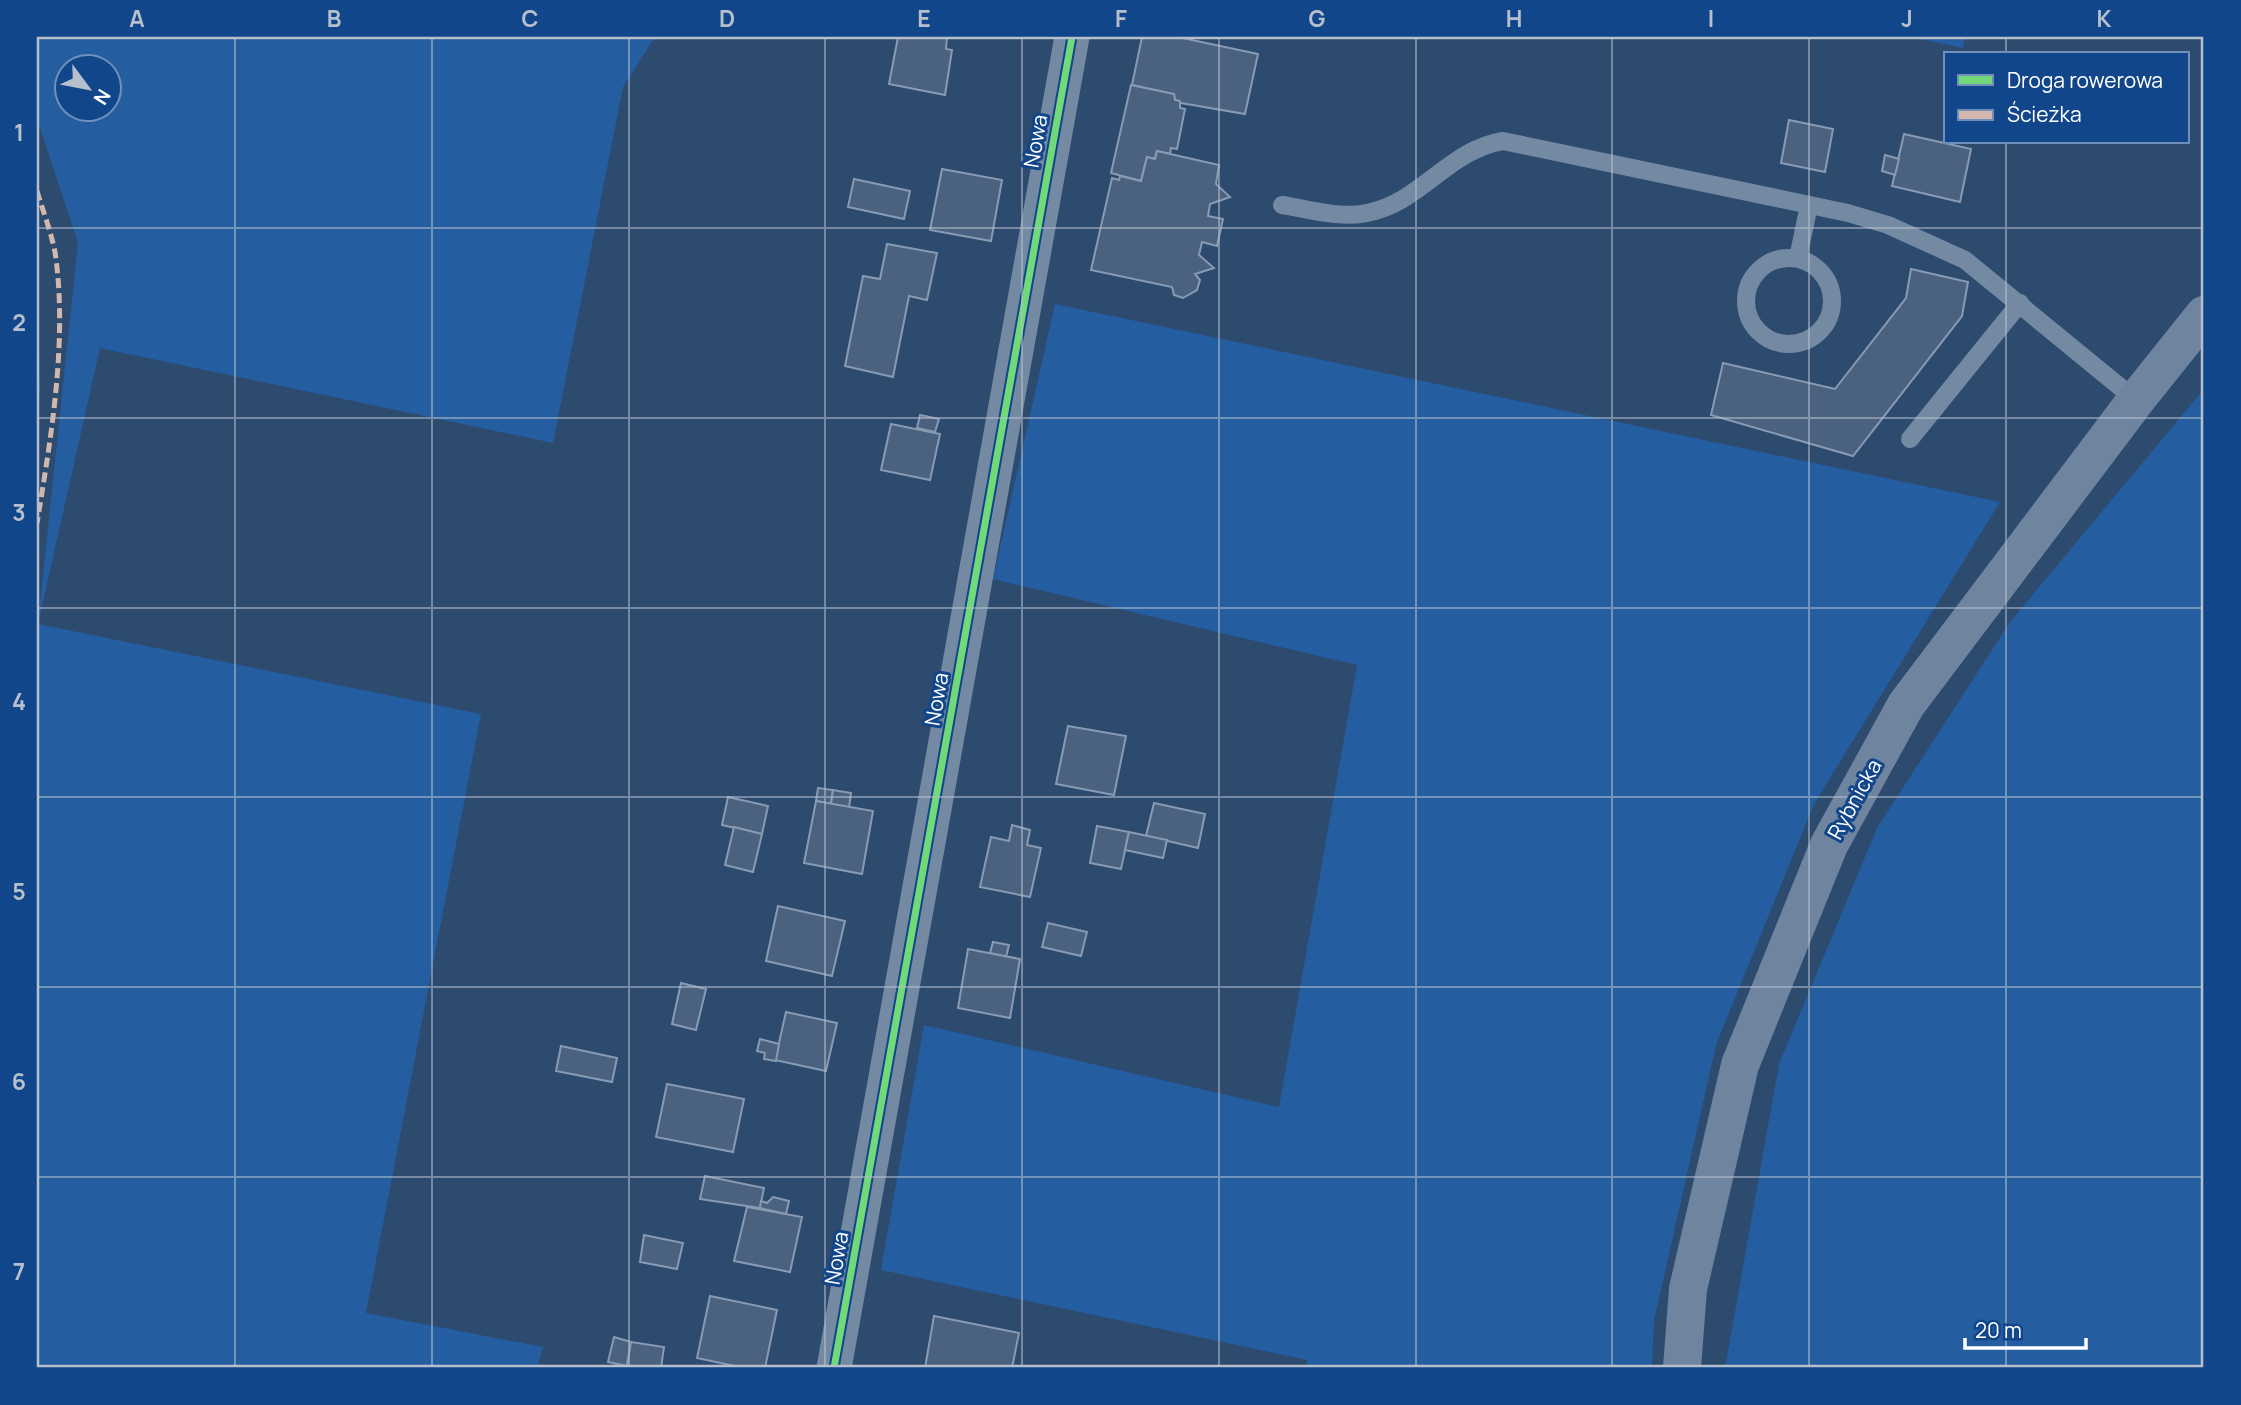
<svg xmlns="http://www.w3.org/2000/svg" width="2241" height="1405" font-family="Manrope,sans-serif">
<rect width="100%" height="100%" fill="#2d4a6f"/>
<g fill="#255da1" fill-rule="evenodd">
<path d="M37,37H655L623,87L553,443L100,348L38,624L481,714L366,1313L543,1347L537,1368H37V632L78,243L37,119ZM108,66V108H66V66Z"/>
<path d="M1911,37H1964L1963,48Z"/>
<path d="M37,275L40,388L37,420Z"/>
<path d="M1055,304L2000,502L1814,804L1716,1045L1654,1321L1652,1368H1307V1360L881,1270L924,1025L1279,1107L1357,665L993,579Z"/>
<path d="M2204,389V1368H1725L1779,1064L1877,828L2010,622Z"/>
</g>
<g fill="#4a627f" stroke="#889bb2" stroke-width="2">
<path d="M898,37H947L946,49L952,50L945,95L889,84Z"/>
<path d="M1142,37H1178L1258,54L1245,114L1181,103L1175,100L1174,94L1132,85Z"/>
<path d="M1131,85L1174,94L1175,100L1180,101V108L1185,109L1177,149L1171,148L1170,154L1157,151L1155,159L1147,157L1141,181L1111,173Z"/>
<path d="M1789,120L1833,129L1825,172L1781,163Z"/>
<path d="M1904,134L1971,149L1960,202L1892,186Z"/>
<path d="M1157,151L1219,165L1216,184L1230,197L1210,204L1208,216L1223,219L1217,246L1202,242L1199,255L1214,268L1195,274L1200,280L1197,290L1183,298L1174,295L1172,287L1091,270L1112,178L1119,180L1120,176L1141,181L1147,157L1155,159Z"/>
<path d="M1885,155L1899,159L1895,175L1882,171Z"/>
<path d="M942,169L1002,180L991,241L930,230Z"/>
<path d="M854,179L910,191L904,219L848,207Z"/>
<path d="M887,244L937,253L927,300L909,296L893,377L845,366L863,276L880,279Z"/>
<path d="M1911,269L1968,282L1962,316L1853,456L1711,415L1723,363L1835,389L1906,298Z"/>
<path d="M920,415L939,419L935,432L917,428Z"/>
<path d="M891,424L940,434L930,480L881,470Z"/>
<path d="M1068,726L1126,736L1114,795L1056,784Z"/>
<path d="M818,788L833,790L831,804L816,801Z"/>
<path d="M833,790L851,793L849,808L831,804Z"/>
<path d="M728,797L768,806L762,834L722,825Z"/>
<path d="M816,801L873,811L862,874L804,863Z"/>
<path d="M1154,803L1205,814L1198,848L1146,836Z"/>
<path d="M1012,825L1030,830L1027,845L1041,848L1030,897L980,887L991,837L1009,841Z"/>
<path d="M1097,826L1129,832L1121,869L1090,863Z"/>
<path d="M734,827L762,834L753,872L725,865Z"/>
<path d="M1129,832L1167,840L1163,858L1125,850Z"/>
<path d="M778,906L845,921L832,976L766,961Z"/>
<path d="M1048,923L1087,932L1081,956L1042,947Z"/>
<path d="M993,942L1009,945L1006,957L990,953Z"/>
<path d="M968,949L1020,959L1010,1018L958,1008Z"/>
<path d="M681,983L706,989L696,1030L672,1024Z"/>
<path d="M786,1012L837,1023L826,1071L775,1060Z"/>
<path d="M760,1039L779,1044L776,1061L764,1059L765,1053L757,1051Z"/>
<path d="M561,1046L617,1058L612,1082L556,1071Z"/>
<path d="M667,1084L744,1099L733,1152L656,1137Z"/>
<path d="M705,1176L764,1188L760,1208L700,1199Z"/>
<path d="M773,1197L789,1201L786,1214L760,1208L761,1201L767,1203Z"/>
<path d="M747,1207L802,1217L790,1272L734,1261Z"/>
<path d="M644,1235L683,1243L677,1269L640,1262Z"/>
<path d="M710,1296L777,1310L765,1368H744L697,1358Z"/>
<path d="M934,1316L1019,1333L1012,1368H925Z"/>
<path d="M614,1337L631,1342L627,1366L608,1362Z"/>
<path d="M631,1342L664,1347L661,1368L627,1366Z"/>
</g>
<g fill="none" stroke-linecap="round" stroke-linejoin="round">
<g stroke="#748aa3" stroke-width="18">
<path d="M1282,205C1308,209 1342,219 1367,213C1422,202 1448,150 1503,141L1848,213L1888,225L1965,260L2136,400"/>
<circle cx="1789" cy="301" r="43"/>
<path d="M1798,258L1809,205"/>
<path d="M1910,439L2020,303"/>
</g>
<path stroke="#748aa3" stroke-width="35" d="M834,1368L1072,37"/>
<path stroke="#6f859f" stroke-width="38" d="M1682,1368L1688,1289L1740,1065L1829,845L1906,705L2136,400L2204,315"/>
<path stroke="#d1b7ad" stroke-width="5" stroke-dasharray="10 5" stroke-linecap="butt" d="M37,191C43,211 51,232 55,252C68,339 51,438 37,523"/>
<g stroke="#12468a" stroke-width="11">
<path id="cycleway" d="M834,1368L1072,37"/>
</g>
<use href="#cycleway" stroke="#71d979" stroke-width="7"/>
</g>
<path fill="none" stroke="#b6c0cd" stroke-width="2" stroke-opacity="0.55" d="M235,37V1368M432,37V1368M629,37V1368M825,37V1368M1022,37V1368M1219,37V1368M1416,37V1368M1612,37V1368M1809,37V1368M2006,37V54M2006,142V1368M37,228H2204M37,418H2204M37,608H2204M37,797H2204M37,987H2204M37,1177H2204"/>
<g text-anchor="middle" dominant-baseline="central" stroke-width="6" stroke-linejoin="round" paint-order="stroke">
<g font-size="21" fill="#fff" stroke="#12468a">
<text transform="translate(1035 141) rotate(-80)">Nowa</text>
<text transform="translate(936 699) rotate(-80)">Nowa</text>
<text transform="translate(1854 799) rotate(-61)">Rybnicka</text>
<text transform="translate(836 1258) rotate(-80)">Nowa</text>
</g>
</g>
<rect width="2241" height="1405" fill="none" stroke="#12468a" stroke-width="77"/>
<rect x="1944" y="52" width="245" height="91" fill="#12468a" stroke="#7190b9" stroke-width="2"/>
<rect x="1958" y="75" width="35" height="10" fill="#71d979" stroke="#7190b9" stroke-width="2"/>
<text x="2007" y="88" font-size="21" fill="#ffffff">Droga rowerowa</text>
<rect x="1958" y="110" width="35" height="10" fill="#d1b7ad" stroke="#7190b9" stroke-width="2"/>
<text x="2007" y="122" font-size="21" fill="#ffffff">Ścieżka</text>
<g transform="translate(88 88) rotate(122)"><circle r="33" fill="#12468a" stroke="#7190b9" stroke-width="2"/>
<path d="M0-5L12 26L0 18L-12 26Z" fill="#b6c0cd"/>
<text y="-10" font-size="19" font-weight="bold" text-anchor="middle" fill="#ffffff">N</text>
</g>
<path d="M1965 1338v10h121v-10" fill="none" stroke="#ffffff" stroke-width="3.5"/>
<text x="1975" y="1338" font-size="21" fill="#ffffff" stroke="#12468a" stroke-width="5" paint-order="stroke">20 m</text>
<rect x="38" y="38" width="2164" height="1328" fill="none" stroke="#b6c0cd" stroke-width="2.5"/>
<g font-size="23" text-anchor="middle" font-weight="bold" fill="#b6c0cd">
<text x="137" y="27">A</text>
<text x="334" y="27">B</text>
<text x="530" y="27">C</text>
<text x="727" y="27">D</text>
<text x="924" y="27">E</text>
<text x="1121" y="27">F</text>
<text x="1317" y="27">G</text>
<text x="1514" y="27">H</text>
<text x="1711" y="27">I</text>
<text x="1907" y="27">J</text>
<text x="2104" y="27">K</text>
<text x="19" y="141">1</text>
<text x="19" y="331">2</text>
<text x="19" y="521">3</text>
<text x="19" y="710">4</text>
<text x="19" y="900">5</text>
<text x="19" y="1090">6</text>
<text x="19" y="1280">7</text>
</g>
</svg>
